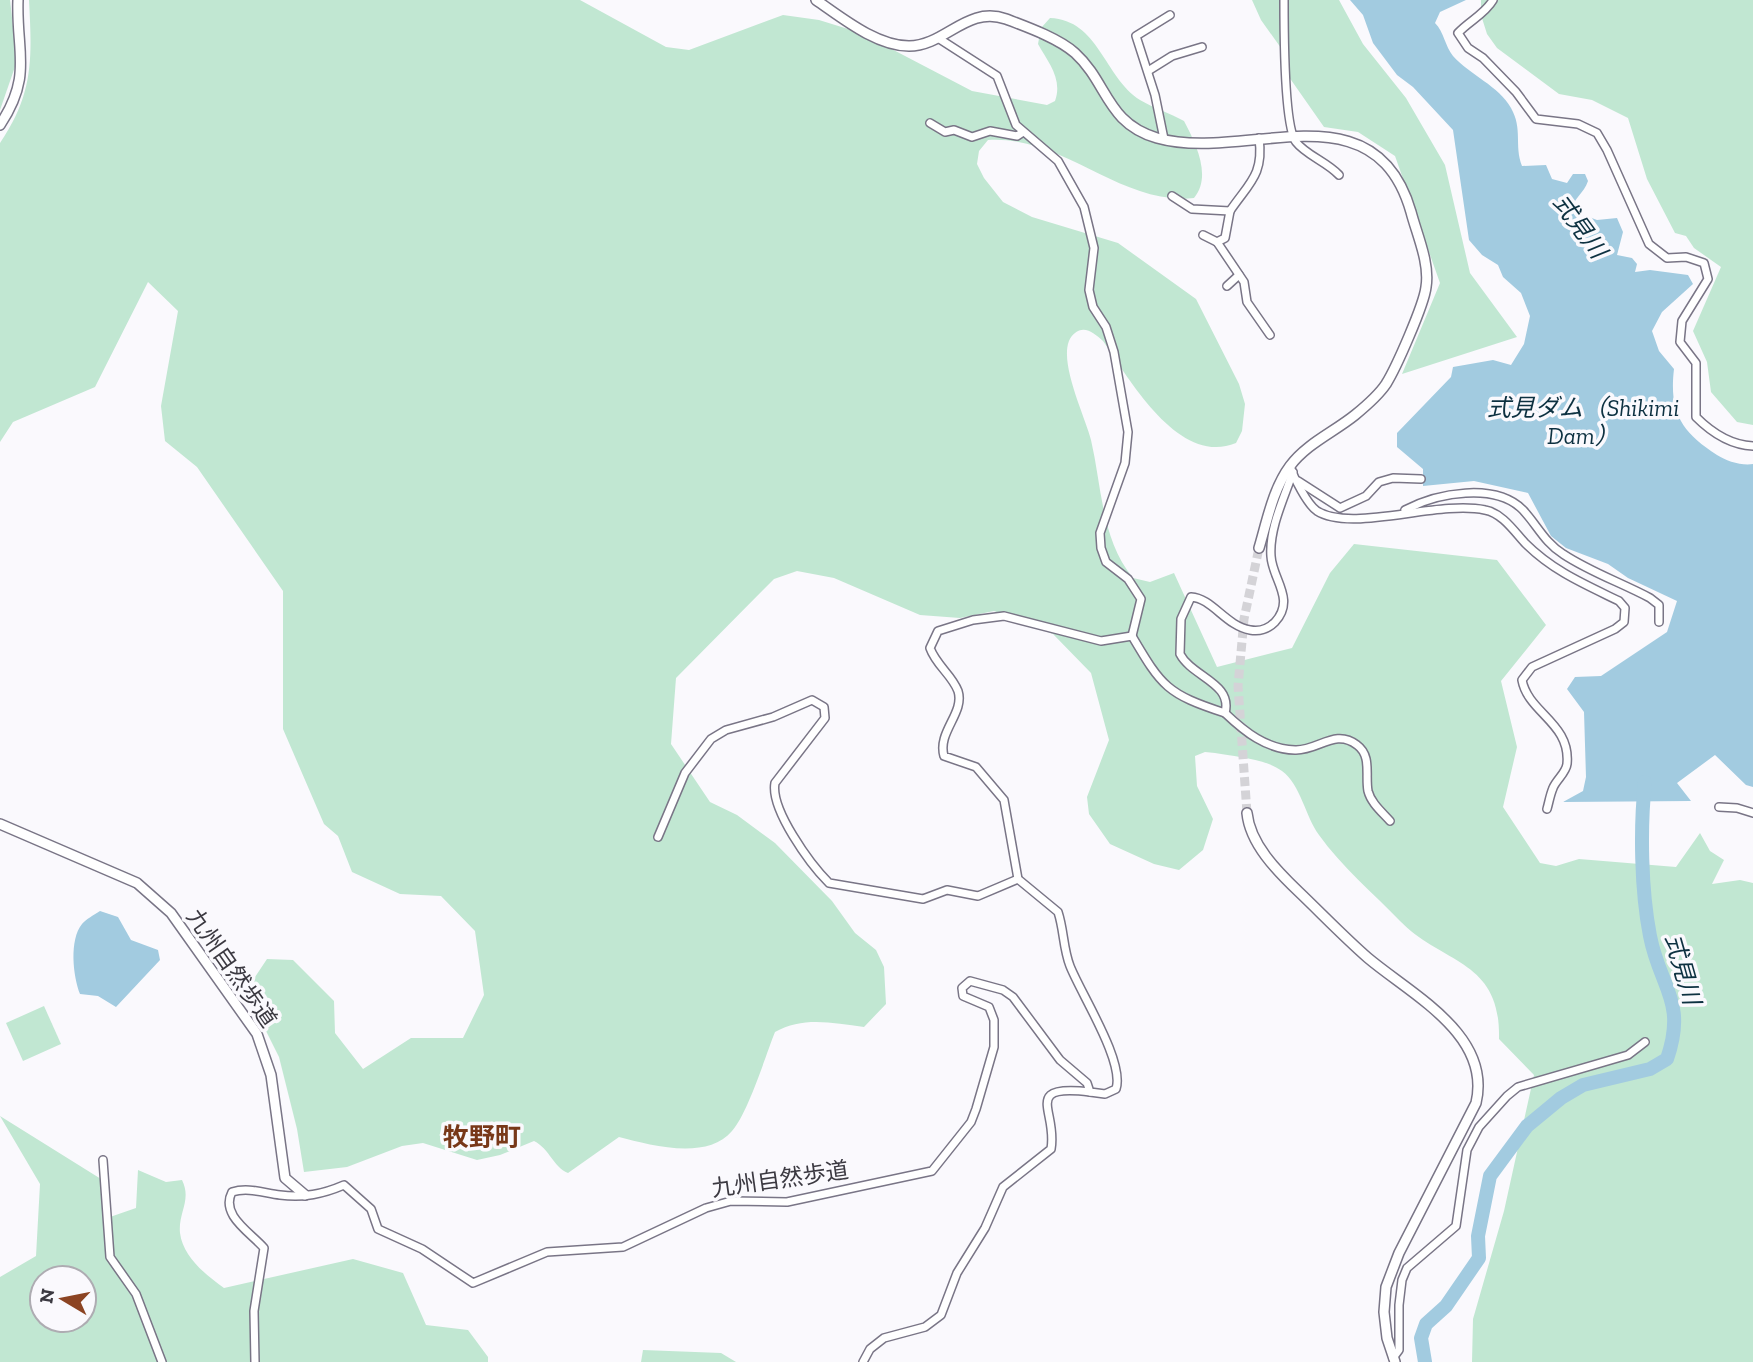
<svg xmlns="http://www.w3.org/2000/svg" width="1753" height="1362" font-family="'Zilla Slab','Noto Sans JP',serif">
<rect width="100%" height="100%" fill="#faf9fd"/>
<g fill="#c1e7d2" fill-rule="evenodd">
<path d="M0,0H10L17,61L0,110Z"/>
<path d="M29,0H580L666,47L689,50L783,15L819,20L861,33L972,91L1047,105L1055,101C1063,79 1048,62 1038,44L1041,28L1050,18C1099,20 1104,77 1140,100C1153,108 1170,113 1184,121C1196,144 1212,176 1194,198C1121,206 1063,135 988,140L979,151L977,164L984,178L1003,202L1032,217L1118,243L1196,299L1239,384L1245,404L1242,431L1236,443C1179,467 1130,380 1103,341C1095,334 1085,325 1075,333C1052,350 1085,415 1091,440C1102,487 1101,539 1133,578L1150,582L1174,573L1217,667L1292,648L1330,573L1354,544L1497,560L1546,625L1501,681L1517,747L1503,807L1540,863L1556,866L1579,859L1676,867L1700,833L1710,851L1724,860L1712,884L1740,880L1753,883V1362H1472L1473,1319L1504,1211L1534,1075L1499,1039C1501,959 1443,965 1400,921C1373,893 1341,866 1319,835C1305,816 1301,785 1282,771C1264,758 1235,757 1215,753L1205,752L1195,756L1197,786L1213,819L1203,850L1179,870L1154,864L1110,844L1089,814L1087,797L1109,740L1091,673L1053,634L994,611L960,618L920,615L834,578L797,571L774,579L676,678L671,744L710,802L737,815L775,843L832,901L855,933L876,950L884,967L886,1004L864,1027C833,1023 803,1016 775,1032C765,1057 748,1113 732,1131C707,1161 650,1145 619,1137L568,1173C553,1167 550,1149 534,1141L500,1155L477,1160L423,1143L402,1146L347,1167L304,1172L297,1129L279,1057L249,997L255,977L267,959L293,960L334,1001L335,1033L363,1069L411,1038H463L484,995L475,931L441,896L400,894L352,872L338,836L324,824L283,729V591L197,467L165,441L161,406L178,311L148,282L95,387L13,422L0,442V143C34,93 32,58 29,0Z"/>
<path d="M1252,0H1339L1363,44L1406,98L1445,165L1470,273L1517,337L1402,374L1440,283L1395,156L1358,132L1324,127L1289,77L1281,48L1261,20Z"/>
<path d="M1481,0H1753V425L1737,422L1711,392L1707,362L1693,331L1721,267L1694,248L1686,236L1675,233L1647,179L1628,118L1592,100L1559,94L1497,48L1487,34L1481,15Z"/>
<path d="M44,1006L61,1044L23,1061L6,1023Z"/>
<path d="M0,1116L101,1179L110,1217L136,1208L138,1170L166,1182L182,1180C192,1200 178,1213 180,1233C183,1257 206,1275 224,1288L353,1259L403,1273L426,1325L468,1330L488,1357V1362H0V1277L36,1256L40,1184ZM42,1278H84V1320H42Z"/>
<path d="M643,1350L721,1353L736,1362H641Z"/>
</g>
<g fill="#a2cbe0">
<path d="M1350,0H1466L1440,12L1435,23C1444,32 1445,46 1453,56C1470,75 1499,86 1511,108C1523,129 1514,145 1522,166L1546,165L1552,179L1567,183L1573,174H1585L1588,181C1584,193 1574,198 1571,210L1597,220L1617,218L1623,232L1617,255L1632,258L1637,264L1635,272L1650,270L1688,275L1693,284L1662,312L1652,331L1659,351L1674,369C1669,412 1681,432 1717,455C1726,461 1742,466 1753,464V787L1746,785L1715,755L1677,783L1691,801L1563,802L1583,791L1586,777L1584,712L1567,689L1575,677L1601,676L1667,632L1677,601L1628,578L1608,564L1566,548L1551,536L1528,493L1474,481L1423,486V469L1397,447V433L1451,377L1453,367L1493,360L1511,365L1524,344L1530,316L1521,293L1503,277L1498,265L1482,255L1469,240L1453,130L1413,87L1397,75L1373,43L1363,15Z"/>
<path d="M100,911L118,917L131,940L158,950L160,960L116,1007L98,996L80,994C73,976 69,940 82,924C86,919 94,915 100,911Z"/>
</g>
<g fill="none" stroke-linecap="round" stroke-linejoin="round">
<path stroke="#a2cbe0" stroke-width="14" d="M1425,1362L1421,1338L1426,1324L1446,1306L1479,1258L1478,1236L1490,1176L1527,1126L1561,1098L1583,1085L1650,1069L1667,1059C1687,1001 1660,988 1650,936C1641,890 1640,828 1645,782"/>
<path stroke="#d4d3d7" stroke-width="9" stroke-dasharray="9 4.5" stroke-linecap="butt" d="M1247,813L1238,686L1244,619L1259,548"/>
<g stroke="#797586" stroke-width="10">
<g id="minor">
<path d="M1284,0C1284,25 1284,126 1296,142C1306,155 1327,162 1339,175"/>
<path d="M1493,0C1485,14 1469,21 1458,33L1468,48L1483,58L1516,92L1536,119L1578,124L1597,133L1607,150L1649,244L1667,258L1686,257L1704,263L1708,279L1682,321L1680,342L1696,363V417C1712,433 1730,445 1753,446"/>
<path d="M938,38L997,76L1016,125L1058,161L1084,207L1094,248L1089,290L1093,307L1106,327L1114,352L1128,432L1125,463L1100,533L1101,548L1106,562L1128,579L1141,599L1132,636"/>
<path d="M1148,71L1172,56L1202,47"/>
<path d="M930,123L945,132L954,130L972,137L990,131L1017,136L1023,132"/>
<path d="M1164,139L1155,95L1136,36L1170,15"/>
<path d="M1172,196L1192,209L1230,211C1249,183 1264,175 1259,138"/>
<path d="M1203,235L1217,242L1225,238L1230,211"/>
<path d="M1217,242L1244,282L1247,302L1270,335"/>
<path d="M1227,286L1239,275"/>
<path d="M1290,466C1294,478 1307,504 1317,511C1352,533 1437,500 1485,510C1502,513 1514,531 1525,543C1553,571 1584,584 1619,601L1625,608L1624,622L1615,629L1532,667L1522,680C1528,713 1571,723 1567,764C1566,773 1556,780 1553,788C1550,795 1549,802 1547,809"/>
<path d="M1298,481L1340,508L1366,496L1379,482L1393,478L1421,479"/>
<path d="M1405,510C1437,493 1495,482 1523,510C1537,525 1545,543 1563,554C1590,572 1622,583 1650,598L1659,605V622"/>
<path d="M1132,636C1162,687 1167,694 1225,713C1233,683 1192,677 1180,654L1181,619L1191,597C1212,598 1226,626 1250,630C1260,632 1268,629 1275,622C1296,599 1272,579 1271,556C1269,529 1284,498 1293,472"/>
<path d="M1225,713C1245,732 1266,749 1295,750C1318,751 1335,728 1357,745C1372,756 1365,775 1368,791C1371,803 1382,812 1390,821"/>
<path d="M1719,807L1737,808L1753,813"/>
<path d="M658,837L685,773L711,739L726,730L773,717L812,700L824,707L825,718L775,783C770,809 810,864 829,883L923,899L947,890L978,896L1018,879"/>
<path d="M103,1160L110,1257L136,1294L162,1362"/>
<path d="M1393,1358L1399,1350V1305L1402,1280L1407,1268L1456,1226L1467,1150L1479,1127L1507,1096L1518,1087L1628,1055L1645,1042"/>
<path d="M255,1362L254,1311L264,1248C250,1232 220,1215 232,1192C248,1187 264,1193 280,1195C304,1198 323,1194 344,1185L371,1209L378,1229L422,1249L473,1283L547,1252L623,1247L706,1208L731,1201L787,1202L932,1171L971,1122L976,1109L994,1047V1020L989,1007L963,996L962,988L970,981L1003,990L1013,997L1060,1060L1087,1083L1090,1092L1105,1094L1116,1089C1125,1062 1081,994 1070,966C1063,948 1064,930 1058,912L1018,879L1004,800L976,767L944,756C937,732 965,713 958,691C952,675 936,665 930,648L938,631L973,620L1004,616L1101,641L1132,636"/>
<path d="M863,1362L870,1349L884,1338L925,1327L941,1315L957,1273L985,1228L1003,1187L1051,1149C1058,1111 1021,1084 1090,1092"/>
</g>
</g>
<g stroke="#797586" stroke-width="12">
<g id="tertiary">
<path d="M816,0C841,17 876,46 909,46C945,46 967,5 1006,19C1027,27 1058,38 1075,53C1108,83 1106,123 1157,138C1245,163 1374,84 1411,212C1417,235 1430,263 1426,287C1424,305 1396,368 1386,384C1378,396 1366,406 1355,415C1334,432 1306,444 1290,466C1273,489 1267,521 1259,548"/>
<path d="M0,125C33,75 16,52 18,0"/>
<path d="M1247,813C1250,844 1277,871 1299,892C1322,914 1344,937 1368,958C1412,995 1492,1035 1476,1103L1399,1253L1386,1287L1384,1312L1387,1338L1395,1362"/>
<path d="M0,824L137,883L171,913L257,1034L271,1075L285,1178L305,1195"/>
</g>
</g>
<use href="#minor" stroke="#fff" stroke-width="7"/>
<use href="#tertiary" stroke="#fff" stroke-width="9"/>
</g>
<g text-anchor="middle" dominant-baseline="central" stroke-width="7" stroke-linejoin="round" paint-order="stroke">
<g font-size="23" fill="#3b3941" stroke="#faf9fd">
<text transform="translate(232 968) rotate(55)">九州自然歩道</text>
<text transform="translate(780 1179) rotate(-8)">九州自然歩道</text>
</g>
<g font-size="24" font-style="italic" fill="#0d3141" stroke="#faf9fd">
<text transform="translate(1580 226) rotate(54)">式見川</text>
<text x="1583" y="407">式見ダム（Shikimi<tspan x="1583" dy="28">Dam）</tspan></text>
<text transform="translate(1683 969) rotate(74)">式見川</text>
</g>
<g font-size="26" font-weight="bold" fill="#783819" stroke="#faf9fd">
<text x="482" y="1137">牧野町</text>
</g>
</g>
<g transform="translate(63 1299) rotate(280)"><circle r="33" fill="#faf9fd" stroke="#aeacb2" stroke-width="2"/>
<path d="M0-5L12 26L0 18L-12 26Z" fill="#8c4423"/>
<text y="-10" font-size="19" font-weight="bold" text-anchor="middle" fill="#3b3941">N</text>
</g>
</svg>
